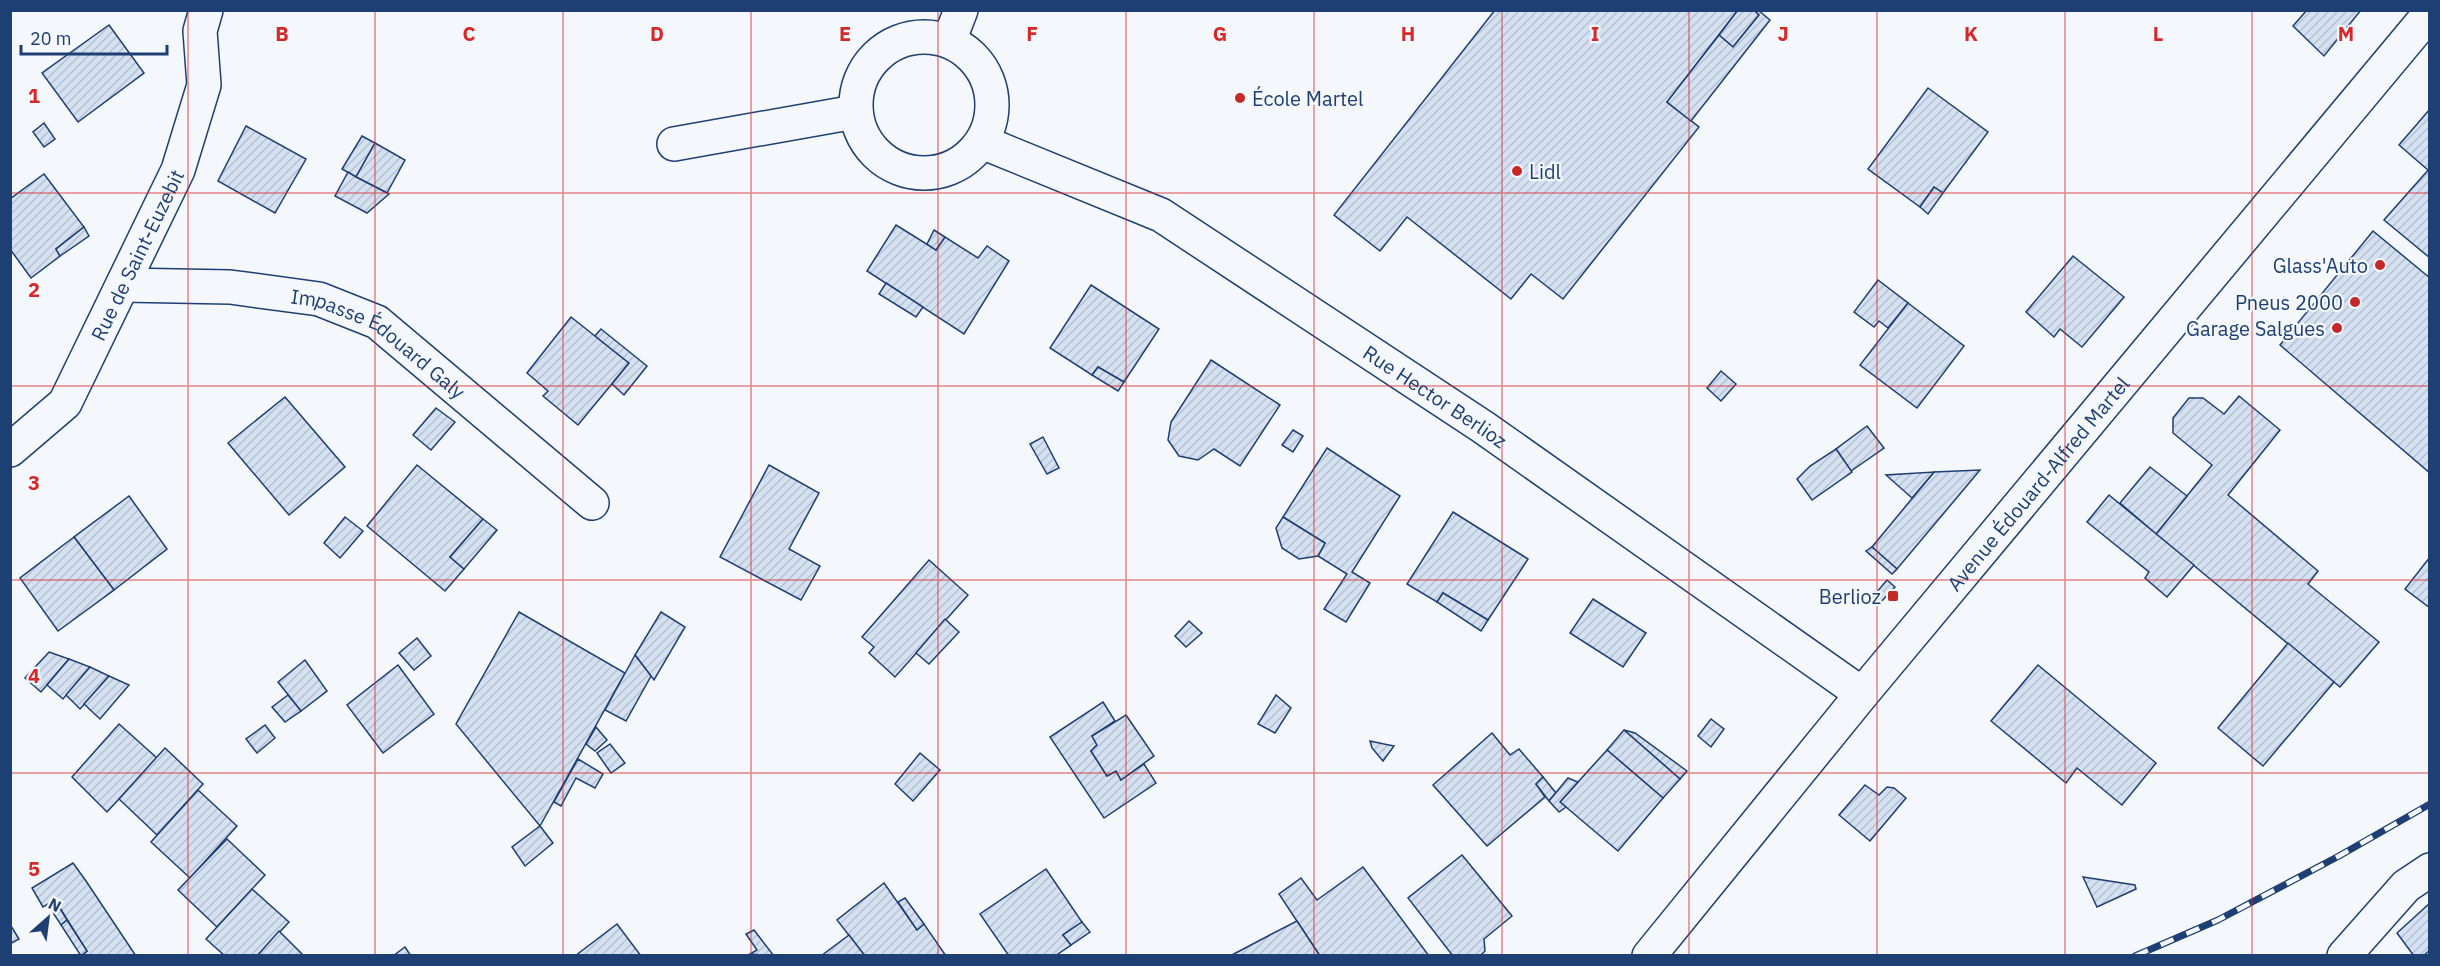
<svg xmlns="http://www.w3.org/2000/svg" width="2440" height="966" font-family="'IBM Plex Sans',sans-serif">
<defs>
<pattern id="building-hatch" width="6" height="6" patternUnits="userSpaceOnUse" patternTransform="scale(1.5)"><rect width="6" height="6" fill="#d5e0f0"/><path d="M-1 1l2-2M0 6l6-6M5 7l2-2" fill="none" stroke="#b6c1d1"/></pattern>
</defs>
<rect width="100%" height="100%" fill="#f4f7fb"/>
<g fill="url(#building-hatch)" stroke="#1d3f73" stroke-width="1.5">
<path d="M1495,10H1738L1667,102L1699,127L1563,299L1531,274L1511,299L1407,217L1380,251L1334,215Z"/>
<path d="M1738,10H1754L1759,15L1733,47L1719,35Z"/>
<path d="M1754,10H1758L1770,20L1691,121L1667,102L1719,35L1733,47L1759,15Z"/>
<path d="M2307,10H2361L2324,56L2293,26Z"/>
<path d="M109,25L144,73L78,122L42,73Z"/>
<path d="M1928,88L1988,132L1943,193L1934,187L1920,207L1868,169Z"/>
<path d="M2430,109V168L2428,170L2399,145Z"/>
<path d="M44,123L55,139L44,147L33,132Z"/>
<path d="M246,126L306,159L275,213L218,181Z"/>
<path d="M362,136L375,143L356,177L342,169Z"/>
<path d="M375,143L405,160L387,193L356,177Z"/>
<path d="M2430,168V258L2384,220Z"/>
<path d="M348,172L356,177L389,194L367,213L335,196Z"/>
<path d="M44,174L84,227L56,249L60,256L31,278L10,249V199Z"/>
<path d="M1934,187L1943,193L1928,214L1920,207Z"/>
<path d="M896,225L936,250L945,237L978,258L987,246L1009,261L964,334L867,271Z"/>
<path d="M84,227L89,236L60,256L56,249Z"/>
<path d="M934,230L945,237L936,250L927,244Z"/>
<path d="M2373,231L2430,278V473L2280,345Z"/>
<path d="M2073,256L2124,297L2082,347L2060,329L2054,337L2026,312Z"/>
<path d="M1878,280L1908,303L1888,328L1879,321L1874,327L1854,312Z"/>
<path d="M886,283L923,307L916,317L879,294Z"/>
<path d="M1091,285L1159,329L1124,382L1098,367L1092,375L1050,348Z"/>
<path d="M1908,303L1964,346L1917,408L1860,365Z"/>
<path d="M571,317L629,363L578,425L543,396L548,391L527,373Z"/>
<path d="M601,329L647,366L624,395L612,384L629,363L595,336Z"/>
<path d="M1211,360L1280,405L1240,466L1214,449L1198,460L1179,456L1168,440L1171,422Z"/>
<path d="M1098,367L1124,382L1118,391L1092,375Z"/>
<path d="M1721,371L1736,384L1721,401L1707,388Z"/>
<path d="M2239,396L2280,430L2228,495L2318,571L2308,584L2379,642L2340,687L2156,534L2212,465L2173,433V418L2189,398H2203L2224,414Z"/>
<path d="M285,397L345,467L289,515L228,443Z"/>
<path d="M436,408L455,422L431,450L413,435Z"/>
<path d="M1867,426L1884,448L1851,471L1836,449Z"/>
<path d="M1293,430L1303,436L1293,452L1282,445Z"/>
<path d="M1043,437L1059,468L1047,474L1030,444Z"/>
<path d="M1327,448L1400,496L1352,572L1370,583L1346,622L1324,609L1347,574L1318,556L1325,543L1283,517Z"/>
<path d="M1836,449L1852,472L1812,500L1797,479L1810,466Z"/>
<path d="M417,465L483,519L450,557L464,569L445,591L367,526Z"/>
<path d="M769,465L819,493L789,549L820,566L801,600L720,557Z"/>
<path d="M2150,467L2187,496L2156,534L2120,503Z"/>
<path d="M1980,470L1897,569L1872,547L1934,472Z"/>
<path d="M1934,472L1912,498L1886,475Z"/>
<path d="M2109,495L2194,565L2167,597L2145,578L2149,572L2087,522Z"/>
<path d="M129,496L167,549L114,590L74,537Z"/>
<path d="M1453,512L1528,559L1488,620L1443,593L1437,602L1407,584Z"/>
<path d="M345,517L363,531L340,558L324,543Z"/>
<path d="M1283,517L1325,543L1318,556L1299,559L1282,548L1276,528Z"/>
<path d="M483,519L497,530L464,569L450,557Z"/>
<path d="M74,537L114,590L58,631L20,578Z"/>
<path d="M1872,547L1897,569L1892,574L1866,551Z"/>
<path d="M2430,557V608L2405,589Z"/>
<path d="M929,560L968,595L895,677L869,653L874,647L862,637Z"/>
<path d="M1887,580L1895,587L1878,605L1871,599Z"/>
<path d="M1443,593L1488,620L1481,631L1437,602Z"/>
<path d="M1593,599L1646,633L1623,667L1570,633Z"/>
<path d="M519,612L625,673L540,826L456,724Z"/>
<path d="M661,612L685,627L654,680L635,655Z"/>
<path d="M945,619L959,632L929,664L916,653Z"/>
<path d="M1189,621L1202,633L1186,647L1175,636Z"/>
<path d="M417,638L431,656L414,670L399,653Z"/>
<path d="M2288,643L2334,682L2263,766L2218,728Z"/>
<path d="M49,652L69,659L41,692L25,678Z"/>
<path d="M635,655L651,676L626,721L605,710Z"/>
<path d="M69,659L90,667L63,699L47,685Z"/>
<path d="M305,660L327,691L301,711L278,682Z"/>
<path d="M398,665L434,714L383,753L347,705Z"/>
<path d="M2038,665L2156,763L2122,805L2077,768L2066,783L1991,721Z"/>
<path d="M90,667L109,676L80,709L66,695Z"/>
<path d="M109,676L129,685L100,719L84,704Z"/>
<path d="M288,695L301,711L285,722L272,707Z"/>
<path d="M1276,695L1291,708L1275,733L1258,724Z"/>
<path d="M1103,702L1115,721L1092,736L1097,745L1091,751L1107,776L1116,771L1121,780L1144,764L1156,783L1104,818L1050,737Z"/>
<path d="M1126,715L1154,756L1121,780L1116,771L1107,776L1091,751L1097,745L1092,736Z"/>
<path d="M1711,719L1724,729L1711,747L1698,736Z"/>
<path d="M119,724L157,758L107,812L72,777Z"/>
<path d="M265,725L275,738L257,753L246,739Z"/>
<path d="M596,727L607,740L595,751L586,744Z"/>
<path d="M1624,730L1635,733L1687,771L1680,779Z"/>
<path d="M1624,730L1680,779L1663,798L1607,750Z"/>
<path d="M1492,733L1510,755L1519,749L1543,777L1536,784L1545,797L1487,846L1433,785Z"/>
<path d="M1370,741L1384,744L1394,746L1383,761L1372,748Z"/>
<path d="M610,744L625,763L611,773L597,753Z"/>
<path d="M165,748L203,784L157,835L119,799Z"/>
<path d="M1607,750L1663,798L1618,851L1560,802Z"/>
<path d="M920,753L940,770L913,801L895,784Z"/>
<path d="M578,759L603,774L595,788L576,778L561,806L554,802Z"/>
<path d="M1543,777L1556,793L1549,801L1536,784Z"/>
<path d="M1568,778L1578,782L1560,802L1566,807L1559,812L1549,801Z"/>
<path d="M1865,785L1879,795L1887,787L1894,788L1906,798L1870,841L1839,815Z"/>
<path d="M198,790L237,826L190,878L151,842Z"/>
<path d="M540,826L553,843L525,866L512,847Z"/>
<path d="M227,839L265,875L217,927L178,890Z"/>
<path d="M1462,855L1512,916L1484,939L1485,951L1480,956H1453L1408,898Z"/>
<path d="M73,863L86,881L136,956H81L87,951L55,900L43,907L32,888Z"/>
<path d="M1363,867L1429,956H1320L1279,894L1301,878L1317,900Z"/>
<path d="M1046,869L1082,922L1063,935L1071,945L1055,956H1009L980,914Z"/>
<path d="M2083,877L2135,885L2136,889L2097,907Z"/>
<path d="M884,883L917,930L924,924L946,956H865L837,920Z"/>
<path d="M252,889L289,922L257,956H225L206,939Z"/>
<path d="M905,898L924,924L917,930L898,902Z"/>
<path d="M55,900L67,920L61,925L48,905Z"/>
<path d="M2430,903V950L2423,956H2414L2397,933Z"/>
<path d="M67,920L87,951L81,956L61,925Z"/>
<path d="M1297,921L1320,956H1230L1268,936Z"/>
<path d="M1082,922L1090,932L1071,945L1063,935Z"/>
<path d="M617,924L641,956H575Z"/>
<path d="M11,926L19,939L10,944V927Z"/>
<path d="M754,930L774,956L750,954L757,950L746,934Z"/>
<path d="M279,931L304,956H257Z"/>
<path d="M849,935L865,956H821Z"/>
<path d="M405,947L411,956H393Z"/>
</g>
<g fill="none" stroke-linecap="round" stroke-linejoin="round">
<g stroke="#1d3f73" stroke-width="36">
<g id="minor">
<circle cx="924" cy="105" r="68"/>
<path d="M949,41L961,10"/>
<path id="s1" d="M982,142L1161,215L1483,427L1862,694"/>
<path d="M674,144L855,112"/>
<path id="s2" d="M123,285L230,287L319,299L377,322L592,503"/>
<path id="s3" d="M10,450L65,403L178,170L204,85L200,31L206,10"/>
<path d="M2344,956L2406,886L2430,870"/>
</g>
</g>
<g stroke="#1d3f73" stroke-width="36">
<g id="major">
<path id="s4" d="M1649,956L1862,694L2430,13"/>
</g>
</g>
<use href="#minor" stroke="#f4f7fb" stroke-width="33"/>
<use href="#major" stroke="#f4f7fb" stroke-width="33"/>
<g stroke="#1d3f73" stroke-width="7">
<path id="rail" d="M2135,956L2218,920L2339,856L2430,804"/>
</g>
<use href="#rail" stroke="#f4f7fb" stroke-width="4.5" stroke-dasharray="14" stroke-linecap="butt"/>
</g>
<path fill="none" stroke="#d62828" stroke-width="1.5" stroke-opacity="0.55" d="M188,10V956M375,10V956M563,10V956M751,10V956M938,10V956M1126,10V956M1314,10V956M1502,10V956M1689,10V956M1877,10V956M2065,10V956M2252,10V956M10,193H2430M10,386H2430M10,580H2430M10,773H2430"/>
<g fill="#c62828" stroke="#f4f7fb" stroke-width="2">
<circle cx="1240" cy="98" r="6"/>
<circle cx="1517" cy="171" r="6"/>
<circle cx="2380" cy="265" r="6"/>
<circle cx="2355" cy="302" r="6"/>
<circle cx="2337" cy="328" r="6"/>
<rect x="1887" y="590" width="12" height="12" rx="3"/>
</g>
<g text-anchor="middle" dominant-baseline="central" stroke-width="4.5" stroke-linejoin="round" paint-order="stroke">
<g font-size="20" fill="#1d3f73" stroke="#f4f7fb" text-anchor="end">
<text x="1252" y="98" text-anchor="start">École Martel</text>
<text x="1529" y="171" text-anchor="start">Lidl</text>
<text x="2368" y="265">Glass'Auto</text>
<text x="2343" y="302">Pneus 2000</text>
<text x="2325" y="328">Garage Salgues</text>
<text x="1881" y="596">Berlioz</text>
</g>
<g font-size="20" fill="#1d3f73" stroke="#f4f7fb">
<text stroke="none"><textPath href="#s3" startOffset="237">Rue de Saint-Euzebit</textPath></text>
<text stroke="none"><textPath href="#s2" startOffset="270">Impasse Édouard Galy</textPath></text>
<text stroke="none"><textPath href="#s1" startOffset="522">Rue Hector Berlioz</textPath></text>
<text stroke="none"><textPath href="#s4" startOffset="612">Avenue Édouard-Alfred Martel</textPath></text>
</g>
</g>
<g font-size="20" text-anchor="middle" font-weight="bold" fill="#d62828" stroke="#f4f7fb" stroke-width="4.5" stroke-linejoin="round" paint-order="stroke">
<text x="282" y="41">B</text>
<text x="469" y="41">C</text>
<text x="657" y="41">D</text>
<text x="845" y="41">E</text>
<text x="1032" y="41">F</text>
<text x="1220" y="41">G</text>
<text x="1408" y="41">H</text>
<text x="1595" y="41">I</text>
<text x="1783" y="41">J</text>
<text x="1971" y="41">K</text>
<text x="2158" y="41">L</text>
<text x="2346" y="41">M</text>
<text x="34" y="103">1</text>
<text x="34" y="297">2</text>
<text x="34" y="490">3</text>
<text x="34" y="683">4</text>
<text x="34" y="876">5</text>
</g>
<rect width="2440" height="966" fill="none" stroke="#1d3f73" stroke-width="24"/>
<g transform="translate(48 918) rotate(28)" stroke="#f4f7fb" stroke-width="4.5" paint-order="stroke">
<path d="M0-4.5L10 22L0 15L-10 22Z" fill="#1d3f73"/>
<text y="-9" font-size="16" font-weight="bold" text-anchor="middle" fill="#1d3f73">N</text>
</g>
<path d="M21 45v9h146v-9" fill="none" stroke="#1d3f73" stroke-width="3"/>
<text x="30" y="45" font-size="18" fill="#1d3f73" stroke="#f4f7fb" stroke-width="4.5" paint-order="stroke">20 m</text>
</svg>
